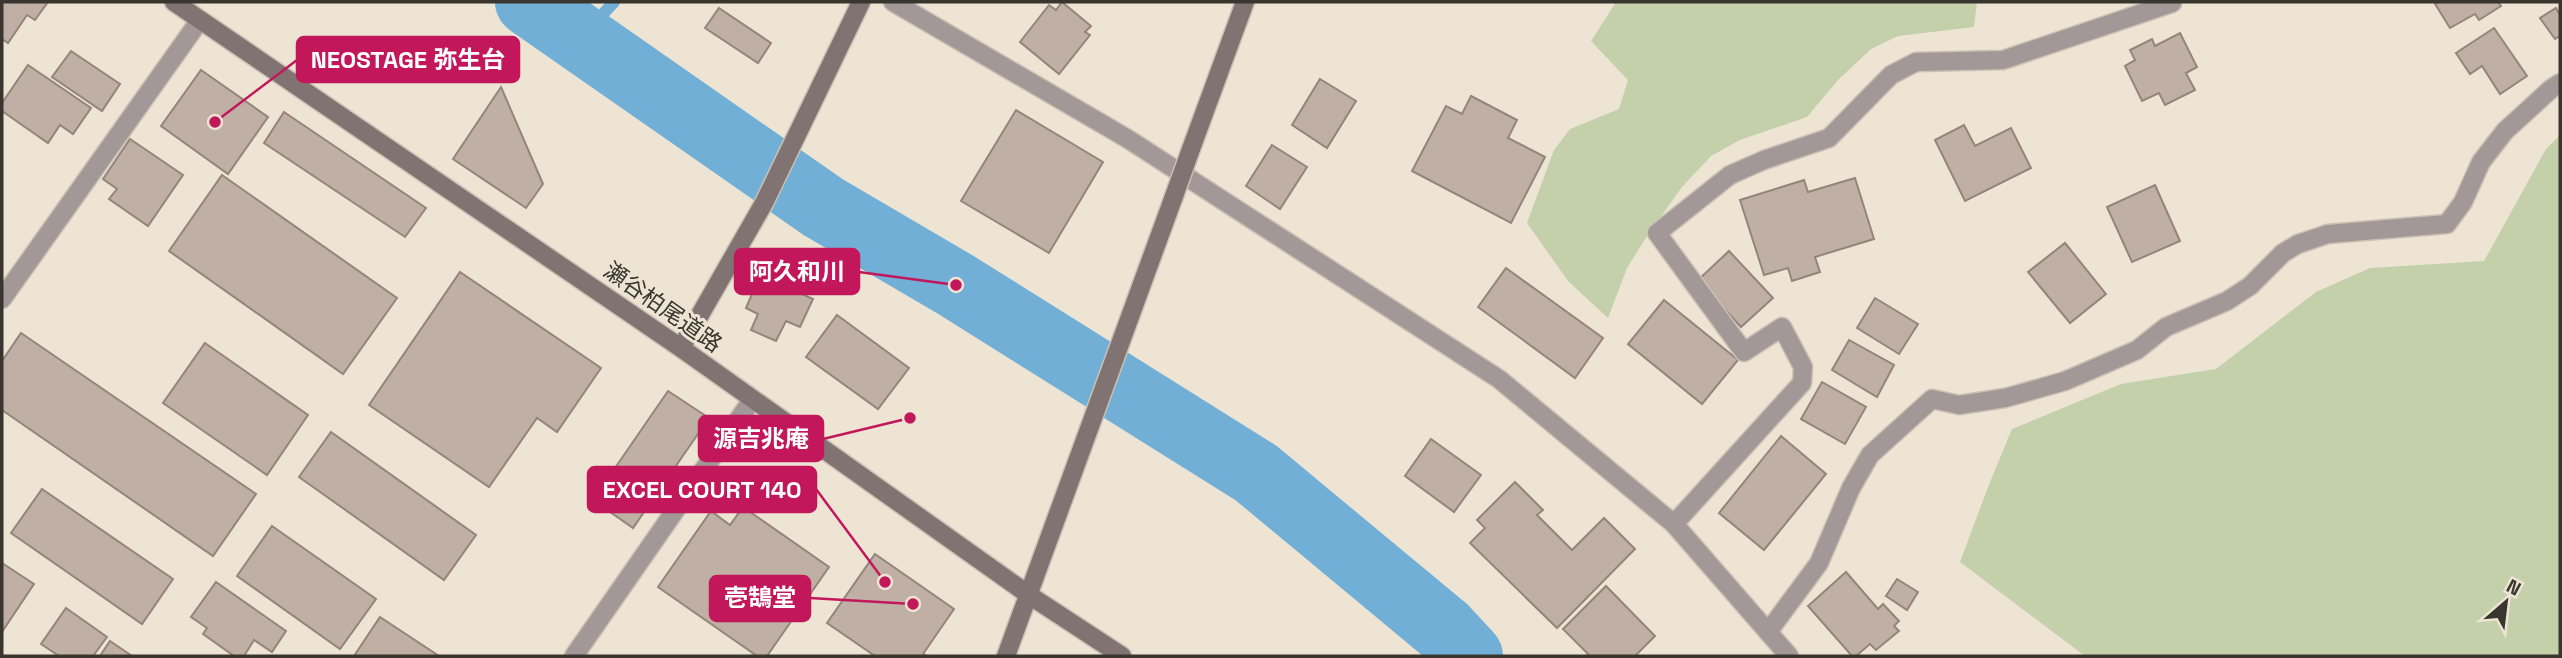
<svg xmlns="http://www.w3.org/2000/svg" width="2562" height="658" font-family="'Space Grotesk','Noto Sans JP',sans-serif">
<rect width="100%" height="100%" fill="#ede4d4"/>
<g fill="#c3d0aa">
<path d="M1616,2H1977L1974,27L1898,36L1871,49L1838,80L1807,117L1740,140L1711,156L1682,187L1649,233L1627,268L1608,318L1568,281L1527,223L1554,150L1570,129L1619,109L1628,80L1591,41Z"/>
<path d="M2560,135V656H2085L1960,562L1990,482L2012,429L2121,384L2216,369L2316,292L2370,268L2484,261L2546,149Z"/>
</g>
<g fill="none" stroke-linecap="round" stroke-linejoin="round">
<path stroke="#72afd7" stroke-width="12" d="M581,38L614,2"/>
<path stroke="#72afd7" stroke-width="68" d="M529,2L823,207L956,285L1256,473L1445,630L1469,656"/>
</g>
<g fill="#bfafa5" stroke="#94857b" stroke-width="2">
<path d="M2,2H48L35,20L27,15L8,43L2,39Z"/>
<path d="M1062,2L1091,26L1085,32L1090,35L1059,74L1020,42L1049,5L1056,10Z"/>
<path d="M2439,2H2498L2501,6L2479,20L2475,14L2450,28L2435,4Z"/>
<path d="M719,8L771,43L758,63L705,28Z"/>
<path d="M2556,8L2560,15V36L2555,39L2540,18Z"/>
<path d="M2494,28L2527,76L2500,94L2482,66L2470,74L2456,53Z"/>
<path d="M2180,33L2197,67L2186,73L2195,90L2165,105L2159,93L2142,101L2125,66L2135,60L2130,50L2152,39L2155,46Z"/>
<path d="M71,51L120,84L102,111L52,77Z"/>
<path d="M28,65L91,108L73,134L60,125L48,143L2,111V103Z"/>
<path d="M201,70L268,117L228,174L161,126Z"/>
<path d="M1320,79L1356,101L1327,148L1292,125Z"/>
<path d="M501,87L543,184L526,208L453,159Z"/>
<path d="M1471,96L1517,120L1508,138L1545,157L1511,223L1412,171L1446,106L1462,114Z"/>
<path d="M1016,110L1103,162L1049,253L961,201Z"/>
<path d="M284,112L426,208L405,237L264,143Z"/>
<path d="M1964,125L1975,146L2011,128L2031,168L1965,201L1935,140Z"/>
<path d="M130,139L183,175L148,226L109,199L117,189L103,179Z"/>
<path d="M1272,145L1307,167L1280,209L1246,186Z"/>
<path d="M222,175L397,298L343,374L169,251Z"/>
<path d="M1855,178L1874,239L1815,257L1820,272L1792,281L1788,268L1764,275L1740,200L1804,180L1808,192Z"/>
<path d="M2155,185L2180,241L2132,262L2107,207Z"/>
<path d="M2065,243L2106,294L2070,323L2028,272Z"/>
<path d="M1729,251L1773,298L1741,327L1698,280Z"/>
<path d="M1506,268L1603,338L1575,378L1478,307Z"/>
<path d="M460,272L601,368L557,432L537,418L489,487L369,405Z"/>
<path d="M760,275L813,299L800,327L786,321L776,341L751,330L758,314L746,308Z"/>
<path d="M1875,298L1918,324L1899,354L1857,328Z"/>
<path d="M1664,300L1738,360L1702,404L1628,344Z"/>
<path d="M837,315L909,368L878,409L806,357Z"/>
<path d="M21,333L256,494L213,556L2,410V361Z"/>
<path d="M1849,340L1894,365L1877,397L1832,370Z"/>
<path d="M205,343L308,415L267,475L163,403Z"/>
<path d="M1822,382L1866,407L1845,444L1801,419Z"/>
<path d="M668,391L709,418L633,528L593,500Z"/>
<path d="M331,432L476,535L444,580L299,477Z"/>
<path d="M1781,436L1826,474L1764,550L1719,513Z"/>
<path d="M1431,439L1481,475L1454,512L1405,476Z"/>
<path d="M1515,482L1543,510L1537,515L1572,550L1604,518L1635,549L1557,628L1470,543L1485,528L1477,520Z"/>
<path d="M42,489L173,579L142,624L11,533Z"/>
<path d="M743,507L829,567L767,656H757L658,587L711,511L730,525Z"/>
<path d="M272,526L376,599L340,649L237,576Z"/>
<path d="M875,554L954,609L923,654L927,656H875L827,623Z"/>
<path d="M2,563L34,584L2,632Z"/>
<path d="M1846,572L1878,609L1883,604L1899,621L1894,626L1899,631L1876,650L1870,644L1856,656H1852L1808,606Z"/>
<path d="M1897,579L1918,592L1907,610L1886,596Z"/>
<path d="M216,582L286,631L272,652L254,640L244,656H234L203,634L207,628L191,617Z"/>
<path d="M1606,586L1655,636L1635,656H1590L1563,629Z"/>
<path d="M66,608L107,637L93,656H59L41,644Z"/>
<path d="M380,617L439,656H354Z"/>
<path d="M110,641L132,656H100Z"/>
</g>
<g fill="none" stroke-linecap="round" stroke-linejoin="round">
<g stroke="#c9c1b3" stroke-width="21">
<g id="lane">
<path d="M1674,524L1802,383L1803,367L1782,327L1744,352L1657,233L1730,175L1764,160L1829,138L1891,75L1916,62L2003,60L2172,3"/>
<path d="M1768,632L1819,563L1851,488L1870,455L1932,399L1959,405L2005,398L2065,381L2137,350L2166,327L2227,301L2250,286L2283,253L2298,244L2328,234L2447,224L2463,202L2481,162L2505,131L2551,89L2560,83"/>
</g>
</g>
<g stroke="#c9c1b3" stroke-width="21">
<g id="street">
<path d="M893,2L1128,139L1499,379L1674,524L1789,656"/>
<path d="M2,299L200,20"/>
<path d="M574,656L752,400"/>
</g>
</g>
<g stroke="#c9c1b3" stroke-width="21">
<g id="secondary">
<path d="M174,2L681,348L1029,595L1122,656"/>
<path d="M1191,149L1245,2"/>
<path d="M681,348L764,203L861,2"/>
<path d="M1006,656L1173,199"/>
</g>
</g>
<use href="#lane" stroke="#a19897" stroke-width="18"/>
<use href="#street" stroke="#a19897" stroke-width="18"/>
<use href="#secondary" stroke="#807372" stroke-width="18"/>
<g stroke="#c9c1b3" stroke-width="21" stroke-linecap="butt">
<path id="secondary-bridge" d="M1173,199L1191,149"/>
</g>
<use href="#secondary-bridge" stroke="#807372" stroke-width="18"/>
</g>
<g text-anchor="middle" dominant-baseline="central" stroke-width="6" stroke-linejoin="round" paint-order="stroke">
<g font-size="23" fill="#39352f" stroke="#ede4d4">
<text transform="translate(663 307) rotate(35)">瀬谷柏尾道路</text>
</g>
</g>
<path fill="none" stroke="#c2185b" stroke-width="2.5" d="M215 122L297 60M956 285L859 272M910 418L823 439M885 582L816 489M913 604L810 598"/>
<g fill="#c2185b" stroke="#ede4d4" stroke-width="2.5">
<circle cx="215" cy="122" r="7"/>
<circle cx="956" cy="285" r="7"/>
<circle cx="910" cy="418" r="7"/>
<circle cx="885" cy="582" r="7"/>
<circle cx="913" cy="604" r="7"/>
</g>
<g fill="#c2185b" stroke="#c2185b" stroke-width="2.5">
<rect x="297" y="37" width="222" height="45" rx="7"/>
<rect x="735" y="249" width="124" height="45" rx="7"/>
<rect x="699" y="416" width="124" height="45" rx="7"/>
<rect x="588" y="467" width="228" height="45" rx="7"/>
<rect x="710" y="576" width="100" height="45" rx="7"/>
</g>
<g font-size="24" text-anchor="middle" font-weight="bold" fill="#fff">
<text x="408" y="68">NEOSTAGE 弥生台</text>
<text x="797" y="280">阿久和川</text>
<text x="761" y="447">源吉兆庵</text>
<text x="702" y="498">EXCEL COURT 140</text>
<text x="760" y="606">壱鵠堂</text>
</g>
<rect width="2562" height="658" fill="none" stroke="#39352f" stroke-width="7"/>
<g transform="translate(2506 602) rotate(28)" stroke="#ede4d4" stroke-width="5" paint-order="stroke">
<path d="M0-5L12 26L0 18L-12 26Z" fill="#39352f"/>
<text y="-10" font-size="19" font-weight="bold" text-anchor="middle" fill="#39352f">N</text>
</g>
</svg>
